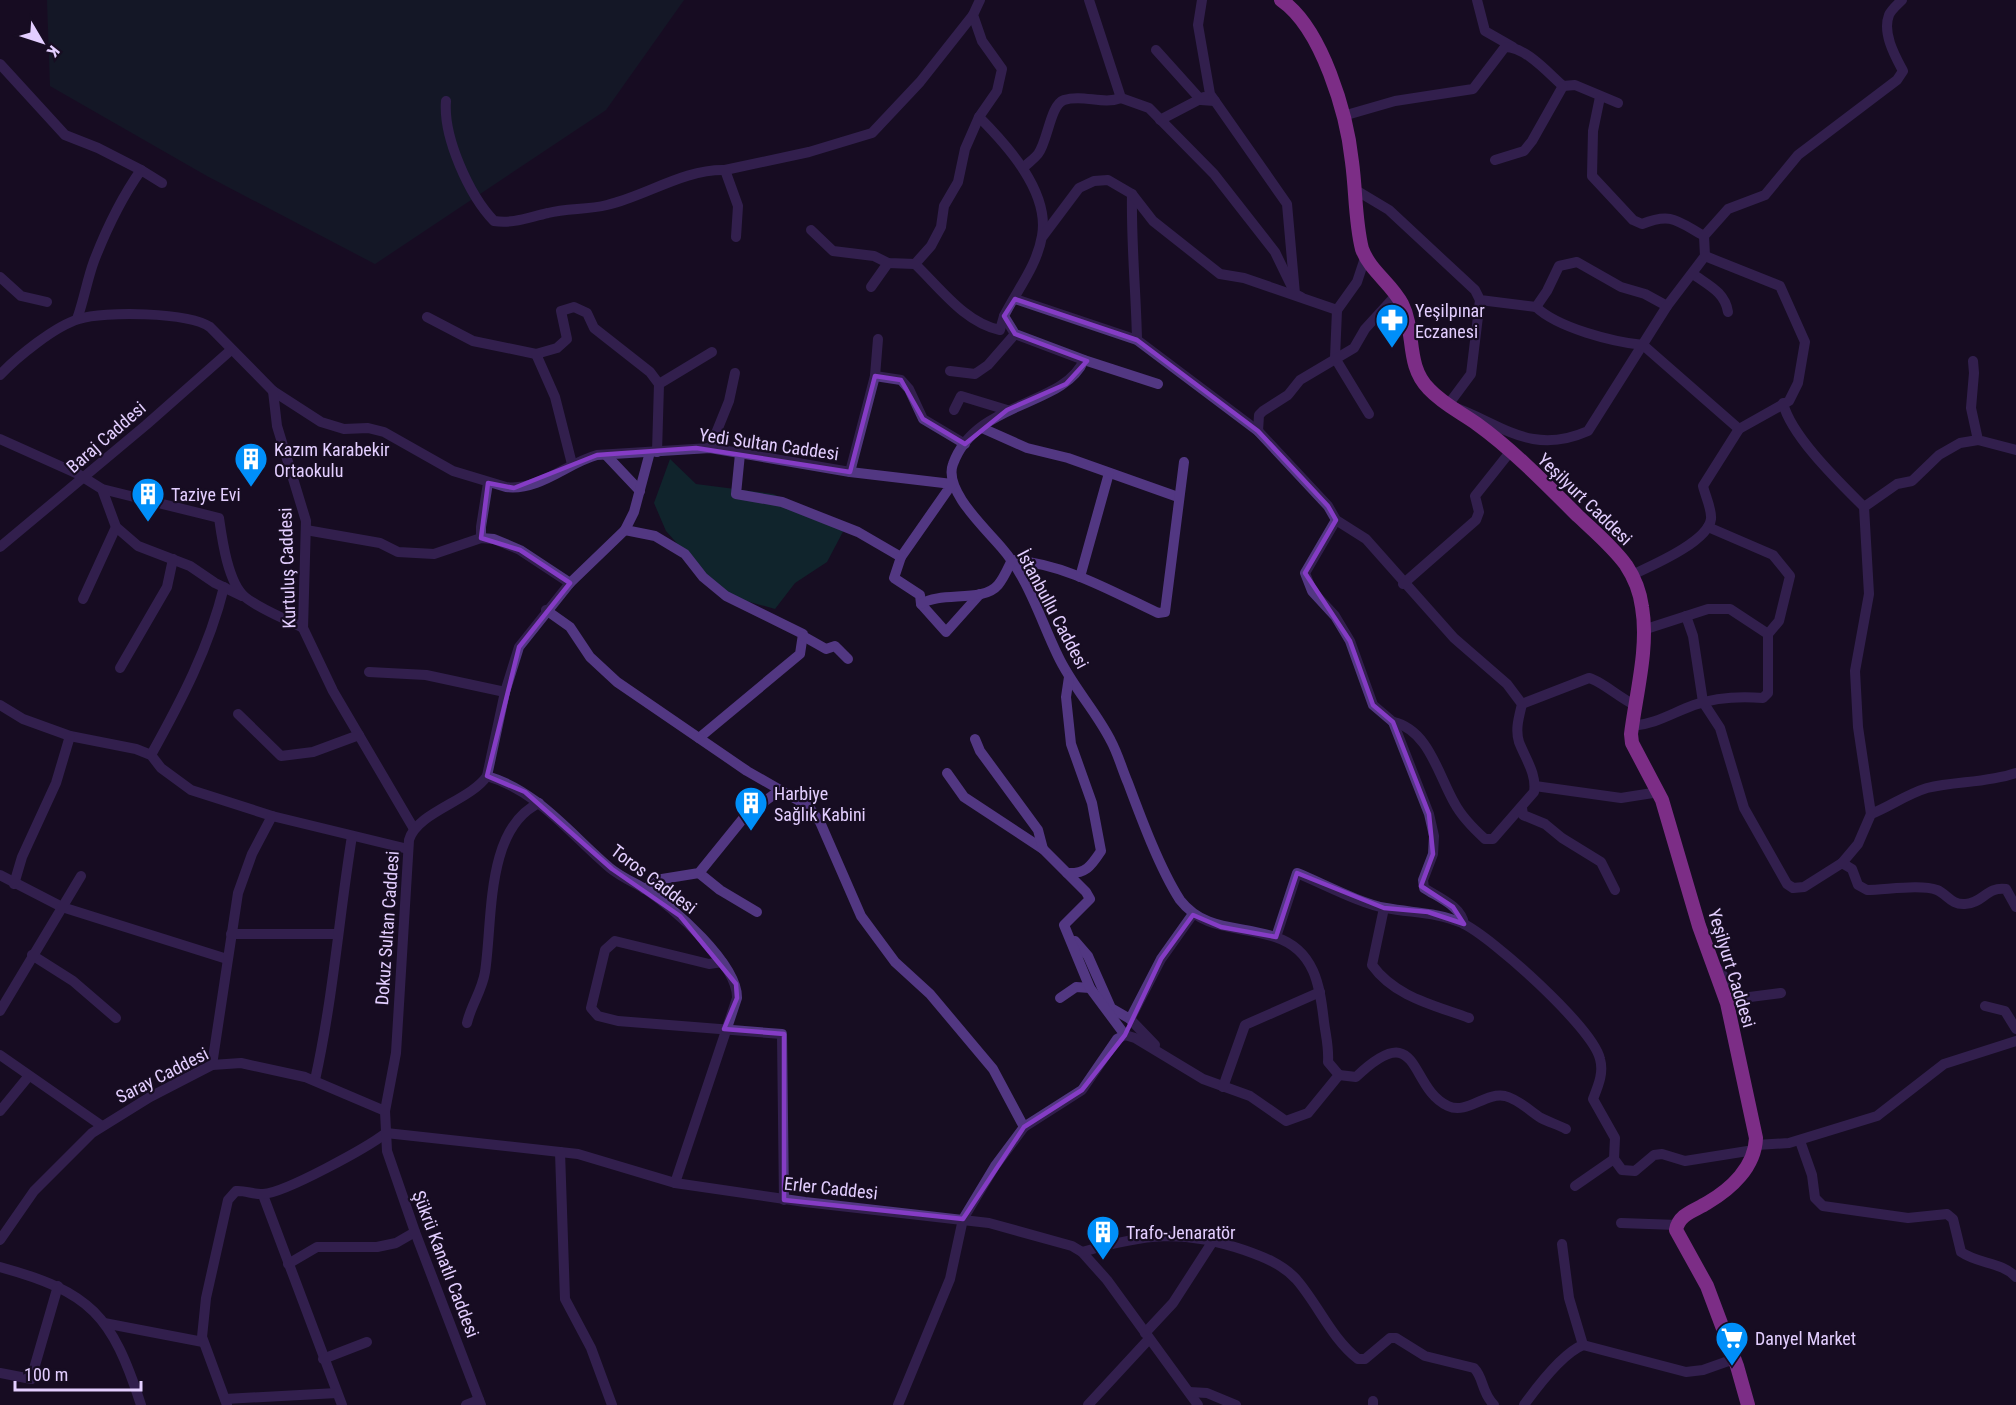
<svg xmlns="http://www.w3.org/2000/svg" width="2016" height="1405" font-family="'Roboto Condensed',sans-serif">
<rect width="100%" height="100%" fill="#170d22"/>
<g fill="#10242c">
<path d="M47,0H684L606,110L375,264L207,176L50,86Z"/>
<path d="M670,459L696,484L773,494L847,524L827,562L795,583L775,609L732,597L697,566L666,531L654,503Z"/>
</g>
<g fill="none" stroke-linecap="round" stroke-linejoin="round">
<g stroke="#523782" stroke-width="10">
<path d="M980,0L973,15L982,41L1002,69L997,91L979,117C1007,145 1050,192 1042,236C1037,266 1017,290 1004,316L1015,334L1084,360L1158,384"/>
<path d="M1202,0L1198,25L1210,94L1287,204L1295,294L1301,297"/>
<path d="M1477,0L1485,31L1513,47"/>
<path d="M1156,50L1201,100L1215,101"/>
<path d="M0,64L65,135L98,148L141,170"/>
<path d="M1600,97L1593,131L1592,176L1633,220L1642,224C1672,212 1677,221 1704,236"/>
<path d="M1121,98L1149,108L1214,174L1275,252L1291,285"/>
<path d="M446,101C443,137 469,195 494,221C514,224 529,217 548,213C567,208 587,210 607,205C646,196 684,169 725,170L809,152L872,133L920,82L973,15"/>
<path d="M1343,116L1395,101L1473,89L1505,47C1526,47 1548,73 1563,86L1575,85L1618,103"/>
<path d="M979,117L965,149L958,182L944,206L941,227L931,246L915,264C940,288 965,323 1000,330L1004,316"/>
<path d="M1160,120L1204,97"/>
<path d="M1495,160L1524,151L1532,141L1563,86"/>
<path d="M1024,167C1028,163 1034,159 1038,154C1048,141 1050,105 1064,100C1083,94 1103,105 1121,98L1089,0"/>
<path d="M725,170L738,206L736,237"/>
<path d="M1354,189L1389,210L1475,290L1480,300L1536,307L1547,291L1559,266L1577,262L1621,287L1645,294L1667,306"/>
<path d="M1132,194C1131,243 1136,291 1137,340"/>
<path d="M811,230L833,251L874,256L888,263L915,264"/>
<path d="M1043,236L1079,188L1094,181L1108,180L1132,194L1153,221L1220,274L1244,278L1337,310L1357,282L1365,258"/>
<path d="M1693,274C1708,285 1725,292 1728,312"/>
<path d="M0,277L21,296L47,302"/>
<path d="M871,287L888,263"/>
<path d="M1015,299L1137,340L1258,431L1328,506L1336,520L1366,539L1454,638L1507,684L1522,704C1519,717 1515,729 1519,742C1525,758 1537,774 1534,792L1493,839H1485C1474,829 1462,817 1455,804C1438,775 1429,730 1393,722"/>
<path d="M1480,300L1471,374L1448,405C1500,422 1529,457 1588,431L1667,306L1705,256L1704,236L1728,209L1765,195L1798,155L1897,80L1903,71C1895,56 1882,33 1889,15C1891,10 1898,4 1902,0"/>
<path d="M1536,307C1558,328 1613,342 1643,345L1739,429"/>
<path d="M1337,310L1335,358L1369,414"/>
<path d="M427,317L473,341L536,354"/>
<path d="M77,319C84,300 87,280 94,261C106,230 122,197 141,170L162,183"/>
<path d="M1084,360C1064,407 976,400 953,464C943,490 986,529 1001,547C1029,579 1040,619 1058,656C1072,686 1096,711 1111,741C1118,754 1122,769 1128,783C1141,818 1160,869 1180,900C1205,932 1240,925 1275,937C1315,950 1320,986 1324,1022C1326,1037 1329,1047 1328,1062L1339,1075L1308,1113L1286,1121L1250,1096L1203,1079L1135,1038L1125,1035"/>
<path d="M1973,361L1974,373L1971,408L1978,440L2016,450"/>
<path d="M950,371L975,374L988,365L1015,334"/>
<path d="M0,375C17,357 55,326 79,319C104,311 188,312 210,327L273,391L321,422L344,429L368,428L384,432L453,471L506,487C540,491 567,463 597,455L710,448L850,472L952,484L901,557L894,578L920,595L921,604L946,632L980,594"/>
<path d="M875,376L901,380L909,389L923,419L965,444"/>
<path d="M659,384L712,352"/>
<path d="M273,391L277,426L306,521L303,628L333,691L414,829"/>
<path d="M1783,403C1791,436 1839,482 1864,507L1869,594L1855,671L1858,727L1871,814"/>
<path d="M954,410L961,396L1007,410"/>
<path d="M982,428L1027,448L1068,458L1178,497"/>
<path d="M1258,431L1259,415L1263,411L1288,395L1300,380L1354,348L1365,329L1397,294"/>
<path d="M0,439L78,474L102,489L219,518C222,539 228,583 245,597C261,610 284,618 303,628"/>
<path d="M710,448L729,401L735,373"/>
<path d="M740,454L736,494L782,502L858,532L901,557"/>
<path d="M606,455L640,491"/>
<path d="M572,464L555,397L536,354L557,348L567,339L561,311L574,307L587,313L594,328L650,372L659,384L657,452"/>
<path d="M850,472L875,376L878,339"/>
<path d="M102,489L116,527L138,546L190,566L215,583L242,596"/>
<path d="M1864,507L1897,484L1912,481L1939,455L1960,443L1978,440"/>
<path d="M1336,520L1305,573L1312,591L1335,616L1350,641L1373,705L1393,722L1429,814L1434,836L1433,854L1423,880L1424,888C1439,898 1461,906 1464,924"/>
<path d="M306,530L380,543L398,552L434,554L481,538L494,539L520,550L570,583"/>
<path d="M625,530L655,536L685,554L703,577L726,596L803,634L800,654L699,738"/>
<path d="M481,538V527L488,483"/>
<path d="M0,547L146,425L231,350"/>
<path d="M1632,575C1651,566 1708,542 1711,519C1712,509 1705,495 1703,486L1739,429L1789,401L1798,383L1805,342L1780,286L1705,256"/>
<path d="M1080,577L1109,473"/>
<path d="M1403,584L1476,520L1479,512L1475,496L1510,452"/>
<path d="M83,599L116,527"/>
<path d="M921,604C941,591 983,603 998,585C1004,578 1008,568 1012,560C1065,564 1111,591 1158,613L1165,612L1184,462"/>
<path d="M546,610L570,627L590,657L617,682L747,771L808,806L820,822L861,916L895,962L930,994L993,1069L1024,1127"/>
<path d="M1686,616L1693,636L1703,702L1720,728L1744,808L1787,884L1793,888L1804,887L1842,863L1852,869L1858,885L1867,890C1886,890 1920,884 1937,890C1947,894 1951,905 1965,904C1982,904 1987,886 2006,889L2016,907"/>
<path d="M1643,630L1708,609H1730L1768,634"/>
<path d="M803,636L826,649L835,646L848,659"/>
<path d="M120,668L167,587L173,559"/>
<path d="M369,672L426,675L505,692"/>
<path d="M1522,704L1589,678C1600,680 1621,699 1635,705"/>
<path d="M0,705L23,719L70,736L136,749L151,755L161,768L191,790L272,816L408,849"/>
<path d="M238,714L281,756L313,752L359,735"/>
<path d="M1632,726C1656,724 1672,713 1694,705C1717,697 1738,696 1763,698L1768,693V634L1779,621L1790,576L1773,555L1708,527"/>
<path d="M151,755C181,701 209,648 224,587"/>
<path d="M947,773L964,797L1043,849"/>
<path d="M487,776C538,791 570,834 610,868C621,877 633,882 645,889C673,907 738,964 737,998L675,1183"/>
<path d="M1535,786L1621,798L1659,792"/>
<path d="M1522,808L1523,815L1545,824L1562,838L1601,862L1615,890"/>
<path d="M1842,863L1858,844L1871,814C1891,806 1907,794 1927,788C1956,781 1987,783 2016,773"/>
<path d="M699,873L720,890L757,912"/>
<path d="M1067,873C1086,874 1091,866 1101,851L1092,803L1071,744L1066,697L1069,677"/>
<path d="M0,875L62,907L227,959"/>
<path d="M14,884L22,857L56,783L70,736"/>
<path d="M644,889L662,879L699,873L746,815L780,790"/>
<path d="M1384,908L1372,965C1395,997 1434,1005 1469,1018"/>
<path d="M231,934H337"/>
<path d="M1276,937L1297,873C1322,883 1361,904 1386,908C1412,913 1437,912 1462,923C1492,937 1593,1028 1600,1059C1604,1073 1598,1086 1593,1099L1615,1138L1614,1159L1622,1170L1635,1171L1654,1155L1662,1154L1685,1161L1754,1150"/>
<path d="M1075,941L1088,956L1111,1008L1130,1019L1155,1045"/>
<path d="M32,955L73,981L116,1018"/>
<path d="M722,962L709,964L615,941L605,950L591,1008L598,1016L618,1021L782,1034L784,1200"/>
<path d="M1716,967L1742,998L1781,993"/>
<path d="M1060,998L1076,987L1090,988"/>
<path d="M1985,1006L2005,1011L2016,1029"/>
<path d="M0,1011L81,876"/>
<path d="M1130,1019L1161,959L1193,914"/>
<path d="M467,1023C471,1005 482,991 485,972C493,920 485,829 539,803"/>
<path d="M0,1055L102,1126"/>
<path d="M212,1065L238,893L252,854L272,816"/>
<path d="M1339,1075L1356,1077C1421,1015 1408,1088 1448,1106C1467,1115 1485,1092 1505,1096C1518,1099 1530,1111 1541,1118C1549,1122 1558,1125 1566,1129"/>
<path d="M315,1080C333,999 339,917 352,836"/>
<path d="M1223,1087L1245,1025L1320,992"/>
<path d="M0,1111L28,1077"/>
<path d="M386,1133L578,1154L675,1183L805,1202L989,1223L1072,1246L1082,1252L1107,1280L1198,1405"/>
<path d="M1800,1141L1812,1175L1815,1198L1823,1206L1908,1218L1947,1214L1953,1219L1961,1252C1978,1264 2002,1262 2016,1277"/>
<path d="M1756,1145L1789,1143L1877,1116L1944,1064L2016,1041"/>
<path d="M560,1152L565,1299L591,1348L612,1405"/>
<path d="M1575,1186L1614,1159"/>
<path d="M263,1195L342,1405"/>
<path d="M1621,1223L1677,1225"/>
<path d="M0,1240L34,1191L92,1133L150,1097L212,1065L241,1063L305,1077L385,1111"/>
<path d="M1562,1244L1569,1298L1583,1345"/>
<path d="M1082,1252C1145,1234 1181,1229 1244,1250C1264,1257 1282,1264 1296,1279C1318,1304 1331,1338 1358,1359H1365L1390,1338H1396L1425,1356L1474,1368C1484,1378 1481,1392 1494,1405"/>
<path d="M288,1264L317,1247H377L396,1243L415,1232"/>
<path d="M0,1267C91,1292 112,1315 141,1405"/>
<path d="M104,1323L203,1342"/>
<path d="M1145,1333L1173,1303L1213,1241"/>
<path d="M323,1359L367,1342"/>
<path d="M0,1373L31,1379L58,1286"/>
<path d="M1189,1392L1207,1393L1236,1405"/>
<path d="M225,1399L337,1393"/>
<path d="M227,1405L202,1337L206,1298L228,1200L236,1191C245,1190 254,1195 263,1194C285,1193 368,1147 386,1133"/>
<path d="M466,1405L479,1400"/>
<path d="M481,1405L415,1232L387,1151L385,1111L396,1053L409,840C417,812 470,801 487,776L505,692L519,647L570,583L625,530L634,512L650,452"/>
<path d="M898,1405L950,1279L963,1219L995,1166L1024,1127L1082,1090L1117,1039L1125,1035L1090,988L1064,925L1090,899L1086,892L1043,849L1038,830L980,751L975,739"/>
<path d="M1088,1405L1149,1339"/>
<path d="M1373,1405V1401"/>
<path d="M1524,1405C1537,1387 1563,1353 1583,1345L1686,1372L1703,1370L1734,1359"/>
</g>
<path stroke="#f755ff" stroke-width="14" d="M1281,0C1322,28 1347,114 1352,162C1356,191 1355,221 1362,249C1370,271 1392,284 1402,304C1416,332 1405,365 1429,389C1443,404 1460,412 1477,424C1513,450 1546,484 1578,516C1594,531 1613,547 1626,565C1634,577 1640,592 1642,607C1649,647 1636,694 1631,734L1632,743L1662,800L1699,926L1727,1003L1756,1138C1755,1167 1731,1189 1707,1203C1694,1211 1679,1214 1676,1230L1707,1286L1737,1366L1748,1405"/>
</g>
<path d="M0 0H2016V1405H0ZM1015,299L1137,340L1258,431L1328,506L1336,520L1305,573L1350,641L1373,705L1393,722L1429,814L1433,854L1421,886L1453,907L1464,924L1428,912L1384,908L1297,873L1276,937L1221,927L1193,915L1161,959L1125,1035L1082,1090L1024,1127L963,1219L784,1200V1034L724,1029L737,998L736,984L680,916L612,869L525,792L487,776L519,647L570,583L520,550L481,538L488,483L514,488L597,455L696,448L850,472L875,376L901,380L923,419L965,444L1007,410L1066,384L1087,361L1015,334L1004,316Z" fill="#170d22" fill-opacity=".55" fill-rule="evenodd"/>
<path fill="none" stroke="#853cc5" stroke-width="4.5" stroke-linejoin="round" d="M1015,299L1137,340L1258,431L1328,506L1336,520L1305,573L1350,641L1373,705L1393,722L1429,814L1433,854L1421,886L1453,907L1464,924L1428,912L1384,908L1297,873L1276,937L1221,927L1193,915L1161,959L1125,1035L1082,1090L1024,1127L963,1219L784,1200V1034L724,1029L737,998L736,984L680,916L612,869L525,792L487,776L519,647L570,583L520,550L481,538L488,483L514,488L597,455L696,448L850,472L875,376L901,380L923,419L965,444L1007,410L1066,384L1087,361L1015,334L1004,316Z"/>
<defs>
<g id="pharmacy-pin" transform="scale(1.725)"><path d="M0 17L-7.5 6A9.5 9.5 0 1 1 7.5 6Z" fill="#008ff9" stroke="#170d22"/><path d="M-2-6h4v4h4v4h-4v4h-4v-4h-4v-4h4Z" fill="#fff"/></g>
<g id="building-pin" transform="scale(1.725)"><path d="M0 17L-7.5 6A9.5 9.5 0 1 1 7.5 6Z" fill="#008ff9" stroke="#170d22"/><path d="M-4-6H4V6H1V3H-1V6H-4ZM-2.5-4.3h1.7v1.8h-1.7ZM.8-4.3h1.7v1.8H.8ZM-2.5-1h1.7V.8h-1.7ZM.8-1h1.7V.8H.8Z" fill="#fff"/></g>
<g id="supermarket-pin" transform="scale(1.725)"><path d="M0 17L-7.5 6A9.5 9.5 0 1 1 7.5 6Z" fill="#008ff9" stroke="#170d22"/><path d="M-6-5.5h2.5l.6 2H6L4.5 2H-2.5L-4.4-4H-6ZM-1.5 3.2a1.3 1.3 0 1 0 .1 0ZM3 3.2a1.3 1.3 0 1 0 .1 0Z" fill="#fff"/></g>
</defs>
<g fill-rule="evenodd">
<use href="#pharmacy-pin" x="1392" y="320"/>
<use href="#building-pin" x="251" y="459"/>
<use href="#building-pin" x="148" y="494"/>
<use href="#building-pin" x="751" y="803"/>
<use href="#building-pin" x="1103" y="1232"/>
<use href="#supermarket-pin" x="1732" y="1338"/>
</g>
<g text-anchor="middle" dominant-baseline="central" stroke-width="4.5" stroke-linejoin="round" paint-order="stroke">
<g font-size="18" fill="#e3ceff" stroke="#170d22" text-anchor="start">
<text x="1415" y="310">Yeşilpınar<tspan x="1415" dy="21">Eczanesi</tspan></text>
<text x="274" y="449">Kazım Karabekir<tspan x="274" dy="21">Ortaokulu</tspan></text>
<text x="171" y="494">Taziye Evi</text>
<text x="774" y="793">Harbiye<tspan x="774" dy="21">Sağlık Kabini</tspan></text>
<text x="1126" y="1232">Trafo-Jenaratör</text>
<text x="1755" y="1338">Danyel Market</text>
</g>
<g font-size="18" fill="#e3ceff" stroke="#170d22">
<text transform="translate(106 437) rotate(-41)">Baraj Caddesi</text>
<text transform="translate(769 444) rotate(8)">Yedi Sultan Caddesi</text>
<text transform="translate(1585 499) rotate(44)">Yeşilyurt Caddesi</text>
<text transform="translate(287 568) rotate(-92)">Kurtuluş Caddesi</text>
<text transform="translate(1053 609) rotate(62)">İstanbullu Caddesi</text>
<text transform="translate(654 879) rotate(37)">Toros Caddesi</text>
<text transform="translate(387 928) rotate(-86)">Dokuz Sultan Caddesi</text>
<text transform="translate(1732 968) rotate(73)">Yeşilyurt Caddesi</text>
<text transform="translate(162 1075) rotate(-27)">Saray Caddesi</text>
<text transform="translate(831 1188) rotate(6)">Erler Caddesi</text>
<text transform="translate(446 1264) rotate(69)">Şükrü Kanatlı Caddesi</text>
</g>
</g>
<g transform="translate(42 42) rotate(129)" stroke="#170d22" stroke-width="4.5" paint-order="stroke">
<path d="M0-4.5L10 22L0 15L-10 22Z" fill="#e3ceff"/>
<text y="-9" font-size="16" font-weight="bold" text-anchor="middle" fill="#e3ceff">K</text>
</g>
<path d="M15 1381v9h126v-9" fill="none" stroke="#e3ceff" stroke-width="3"/>
<text x="24" y="1381" font-size="18" fill="#e3ceff" stroke="#170d22" stroke-width="4.5" paint-order="stroke">100 m</text>
</svg>
